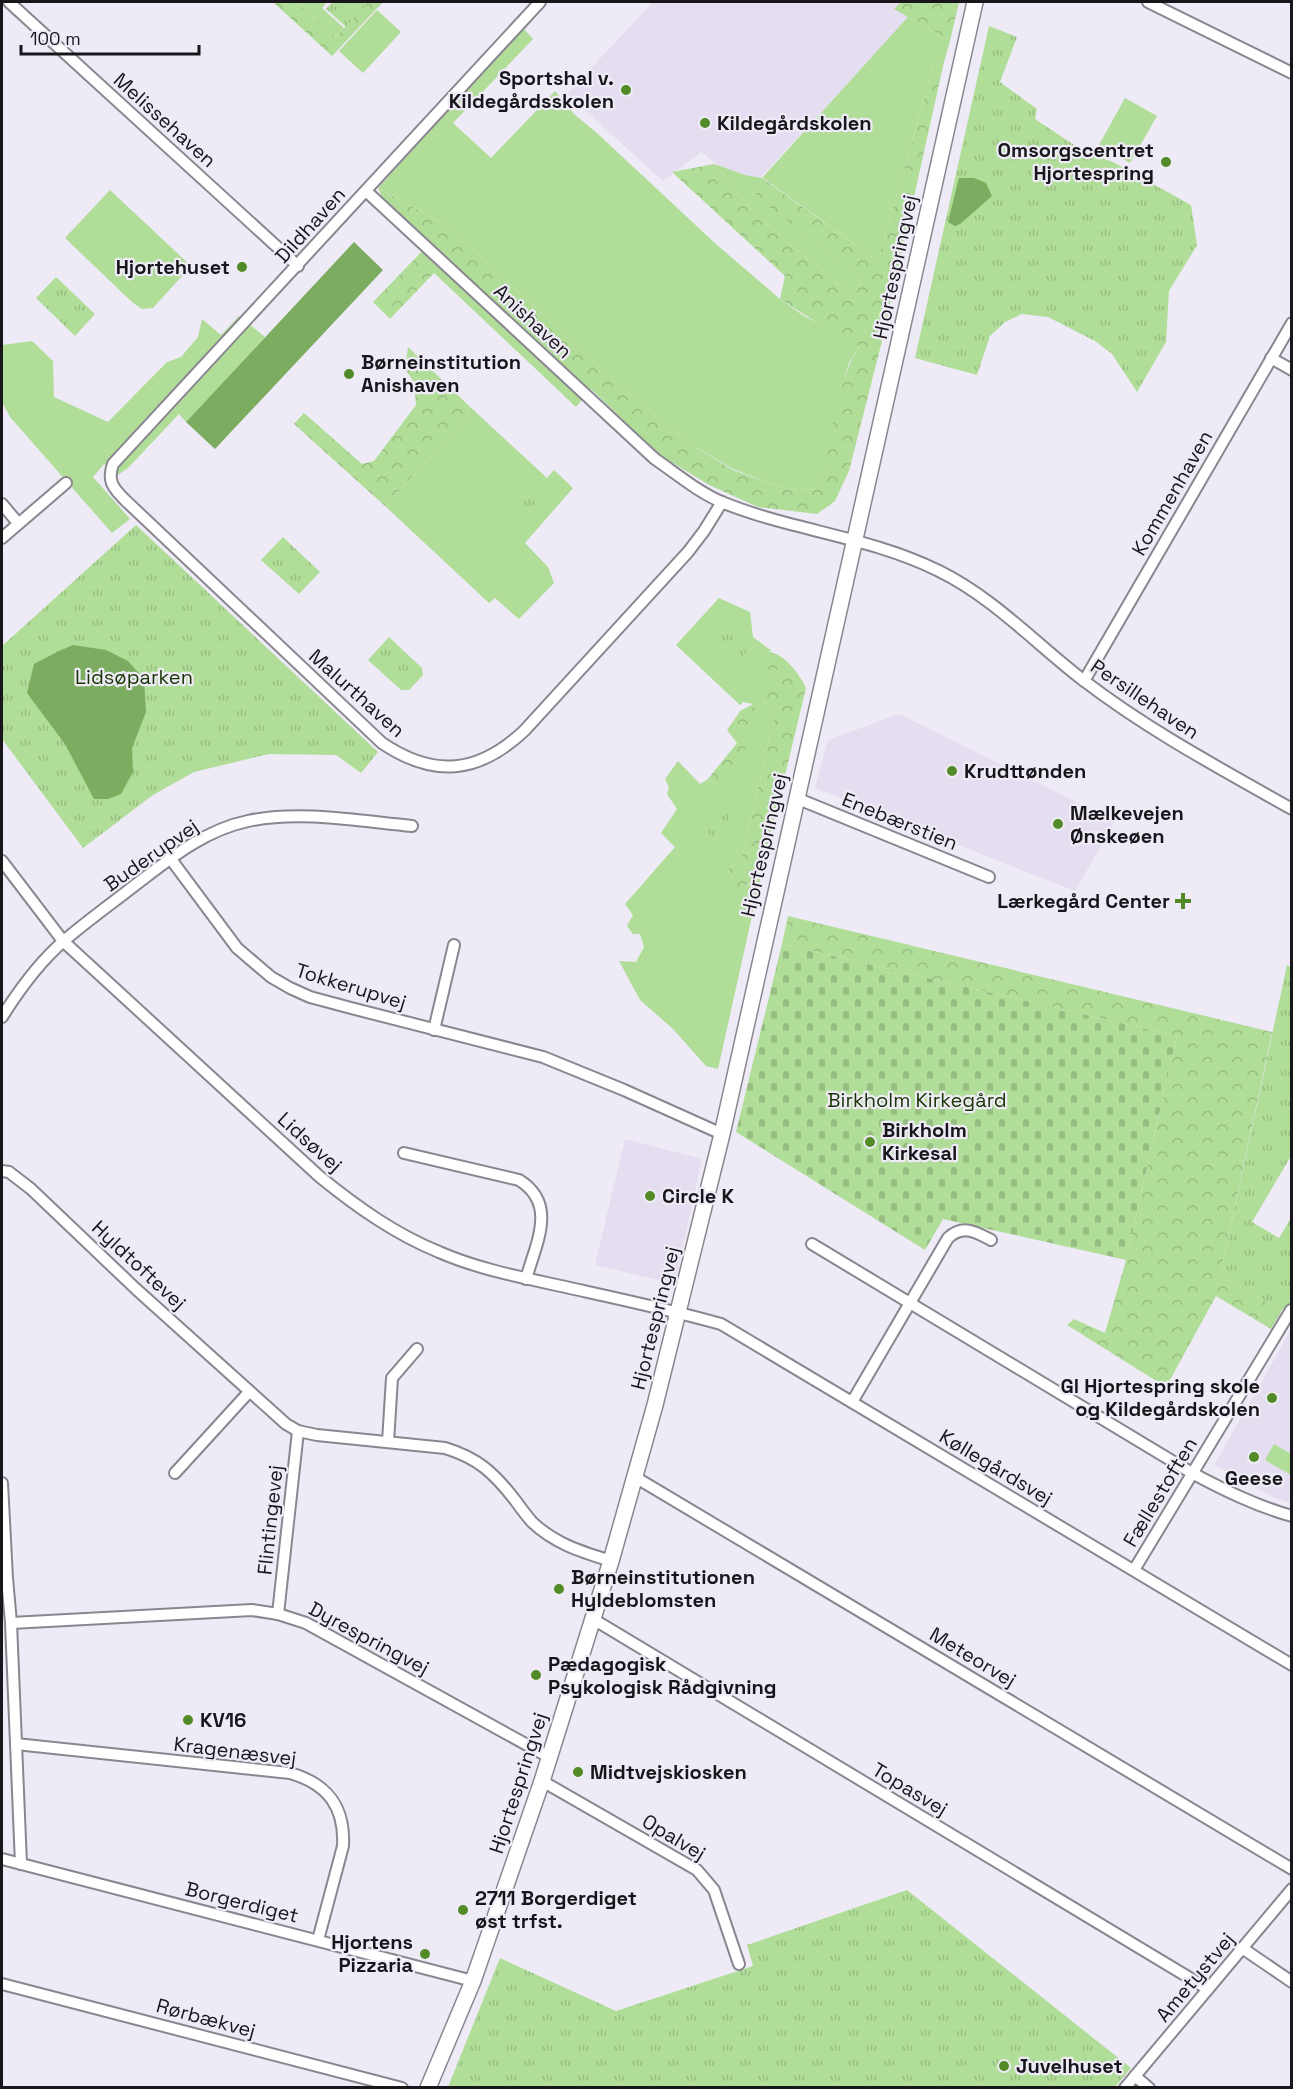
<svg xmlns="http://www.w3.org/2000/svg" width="1293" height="2089" font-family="'Space Grotesk',sans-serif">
<defs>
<pattern id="forest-crowns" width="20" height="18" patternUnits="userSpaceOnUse" patternTransform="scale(1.5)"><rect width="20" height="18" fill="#b0dd97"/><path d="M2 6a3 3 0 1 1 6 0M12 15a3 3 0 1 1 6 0" fill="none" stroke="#97bd82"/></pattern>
<pattern id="cemetery-stones" width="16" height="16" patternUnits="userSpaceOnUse" patternTransform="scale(1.5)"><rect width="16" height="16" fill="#b0dd97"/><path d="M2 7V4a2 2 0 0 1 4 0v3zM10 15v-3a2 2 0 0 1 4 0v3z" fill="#97bd82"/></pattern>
<pattern id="park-tufts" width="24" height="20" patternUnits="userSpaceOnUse" patternTransform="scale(1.5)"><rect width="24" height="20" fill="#b0dd97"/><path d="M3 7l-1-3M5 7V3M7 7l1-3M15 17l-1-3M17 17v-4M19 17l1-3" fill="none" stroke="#97bd82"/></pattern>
</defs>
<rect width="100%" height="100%" fill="#eeebf6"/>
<g fill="#e4def0">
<path d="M653,2H915L910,16L750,189L701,152L663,181L567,94Z"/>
<path d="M899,714L1115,821L1075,891L815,788L828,740Z"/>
<path d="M625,1139L702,1159L675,1284L595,1265Z"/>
<path d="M1291,1330V1503L1275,1498L1214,1465Z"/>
</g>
<g fill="#b0dd97">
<path d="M297,2H327L322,8L344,28L336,37Z"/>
<path d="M377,10L401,32L363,73L339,51Z"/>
<path d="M908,17L950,41L944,62L934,63L878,261L763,178L755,195L862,278L853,296L758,217L714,164L745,175L762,178Z"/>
<path d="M523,28L533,39L453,123L491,158L555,91L574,114L598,134L717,245L780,299L804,316L860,345L849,363L845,376L823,478L814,489L797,490L781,487L733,469L686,441L609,376L480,256L458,232L378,188Z"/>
<path d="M1125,98L1157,116L1130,163L1099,145Z"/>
<path d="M110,190L191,266L153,308L142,309L132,302L65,238Z"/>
<path d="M239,316L265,337L186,422L179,414L128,468L116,476L104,464L93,477L130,519L112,533L10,417L2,402V345L32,341L53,361L54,397L108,422L167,362L181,357L198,337L202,319L221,335Z"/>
<path d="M468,405L547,478L554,470L573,488L525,543L548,567L554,583L519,619L495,598L489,603L385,506L467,418Z"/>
<path d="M719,598L750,612L753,637L772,651H764L773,675L778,668L783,680L764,701L775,714L743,854L728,870L746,887L762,871L718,1069L706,1066L673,1029L640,1000L619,961L636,962L644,947L640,934H633L627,926L633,915L625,904L675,847L661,833L677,809L667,794L669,787L665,779L678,761L700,784L708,779L716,784L745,744L737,743L727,730L734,720L741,729L753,704L743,702L740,705L676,645Z"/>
<path d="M1274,1444L1291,1454V1475L1265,1460Z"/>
</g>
<g fill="url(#forest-crowns)">
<path d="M273,2H297L336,37L368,2H383L332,56Z"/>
<path d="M901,2H959L950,41L894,9Z"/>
<path d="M944,62L881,345L849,471L835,501L817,514L758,507L709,485L657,453L591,389L576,407L434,273L390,319L373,302L430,243L383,199L378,188L458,232L480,256L609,376L686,441L733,470L781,487L797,490L814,489L823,478C831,442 839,372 860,346L847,342L780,299L785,276L672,172L714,164L758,217L853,296L862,278L755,196L762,178L878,261L934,63Z"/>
<path d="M408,347L468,405L467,418L385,506L294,424L304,413L362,464L374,461L416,405L414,382L405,369Z"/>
<path d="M764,651C783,651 799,673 806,688L762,871L745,887L739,888L731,882L733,875L728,870L743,854L775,714L764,701L773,684L783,680L778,669L773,675L761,660Z"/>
<path d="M753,704L757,719L751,728L741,729L734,720L740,711Z"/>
<path d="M737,743H745L746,752L716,784L708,779Z"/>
<path d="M788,916L1272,1032L1220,1276L1282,1310L1271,1329L1216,1296L1166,1387L1067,1325L1074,1319L1105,1333L1126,1260L1177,1036L782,944Z"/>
</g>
<path fill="url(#cemetery-stones)" d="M782,944L1177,1036L1126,1260L943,1219L925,1250L736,1132Z"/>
<g fill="url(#park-tufts)">
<path d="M333,2H368L346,27L326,9Z"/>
<path d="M989,26L1017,37L1000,82L1037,109L1035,119L1083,151L1113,162L1191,205L1197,245L1169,291L1166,342L1137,392L1112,354L1095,341L1048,317L1022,314L1005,322L990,336L977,375L915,358Z"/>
<path d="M56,277L95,314L75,336L36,298Z"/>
<path d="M536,489L553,502L535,525L528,526L516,511L518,505Z"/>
<path d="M136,525L378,752L361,773L336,755L269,754L194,772L153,795L83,848L2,739V646Z"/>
<path d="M283,537L320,572L299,594L261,560Z"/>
<path d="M727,626L752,645L740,660L715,641Z"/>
<path d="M389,637L422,668L423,675L409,690H401L368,660Z"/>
<path d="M720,798L736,810L715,838L699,827Z"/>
<path d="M1287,965L1292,968L1291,1156L1252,1222L1279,1238L1291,1218V1303L1282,1310L1220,1276Z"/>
<path d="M907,1890L1131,2068L1115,2087H448L500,1958L616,2011L753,1966L747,1945Z"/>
</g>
<g fill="#7cac5f">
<path d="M959,178H974L986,183L992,196L960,224L955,226L948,222Z"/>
<path d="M354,242L383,270L215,449L186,422Z"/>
<path d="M73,645L106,650L128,661L144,679L146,712L132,748L133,772L121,794L108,799H94L65,744L27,693L34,664L57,652Z"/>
</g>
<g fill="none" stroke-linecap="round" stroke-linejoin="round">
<g stroke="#8a8690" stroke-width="14">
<g id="street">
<path d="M9,2L298,266"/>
<path d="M540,2L113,464C107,481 113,488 125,500L382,743C434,778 478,774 524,731L688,552L704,531L722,502"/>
<path d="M1148,2L1292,73"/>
<path d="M366,191L655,459C677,474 699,493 724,503C794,531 871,537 939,571C994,598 1036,644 1083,680C1148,730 1221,769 1292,809"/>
<path d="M1271,358L1292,370"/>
<path d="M2,504L18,523"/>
<path d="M2,538L66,483"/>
<path d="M1084,681L1292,323"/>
<path d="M796,798L989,877"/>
<path d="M170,858L237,948L271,977L290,988L310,997L351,1008L543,1057L624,1090L722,1134"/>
<path d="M2,861L63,941L320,1177C357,1207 395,1234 439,1252C478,1269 520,1277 561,1286C615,1298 668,1309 721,1324L1292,1665"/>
<path d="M2,1017C19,990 40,961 65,940C87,921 111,904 134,886C168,860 204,830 248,821C299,810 359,821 412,826"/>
<path d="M434,1030L454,945"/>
<path d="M404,1153L519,1180C558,1204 536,1243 526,1279"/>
<path d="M2,1171L9,1172L31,1189L136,1289L286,1424L298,1431L317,1435L445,1448C478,1458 494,1473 515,1500C520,1507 526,1515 532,1522C555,1544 582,1552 611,1561"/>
<path d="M812,1244L1192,1473C1224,1490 1256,1506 1292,1516"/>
<path d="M852,1402L948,1238C963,1224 976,1232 991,1240"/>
<path d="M388,1442L392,1378L417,1349"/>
<path d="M175,1473L249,1392"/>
<path d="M635,1477L1292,1869"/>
<path d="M2,1483L7,1578L11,1623L21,1864"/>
<path d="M1134,1570L1291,1310"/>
<path d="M278,1614L298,1431"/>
<path d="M593,1619L1208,1989"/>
<path d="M11,1623L252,1610L278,1614L306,1623L549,1757"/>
<path d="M16,1744L290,1773C328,1784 345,1807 343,1846L318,1940"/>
<path d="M542,1781L697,1870L714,1890L739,1964"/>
<path d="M2,1859L473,1981"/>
<path d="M1242,1948L1292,1982"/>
<path d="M2,1984L402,2088"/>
<path d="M1135,2076L1149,2088"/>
<path d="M1125,2088L1292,1889"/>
</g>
</g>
<g stroke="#8a8690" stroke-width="18">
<path id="secondary" d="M428,2088L473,1981L542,1781L611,1561L655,1405L722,1134L975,2"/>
</g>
<use href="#street" stroke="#fff" stroke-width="10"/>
<use href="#secondary" stroke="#fff" stroke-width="15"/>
</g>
<g fill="#518a26" stroke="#eeebf6" stroke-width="2">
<circle cx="626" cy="90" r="6"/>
<circle cx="705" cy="123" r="6"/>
<circle cx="1166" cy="162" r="6"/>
<circle cx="242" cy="267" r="6"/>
<circle cx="349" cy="374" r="6"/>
<circle cx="952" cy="771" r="6"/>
<circle cx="1058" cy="824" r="6"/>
<path d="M1180 892h6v6h6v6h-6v6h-6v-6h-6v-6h6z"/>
<circle cx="870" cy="1142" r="6"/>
<circle cx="650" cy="1196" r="6"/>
<circle cx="1272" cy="1398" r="6"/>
<circle cx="1254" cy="1457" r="6"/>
<circle cx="559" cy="1589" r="6"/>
<circle cx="536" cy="1675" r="6"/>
<circle cx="188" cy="1720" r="6"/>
<circle cx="578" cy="1772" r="6"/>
<circle cx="463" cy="1910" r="6"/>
<circle cx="425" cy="1954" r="6"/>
<circle cx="1004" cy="2066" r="6"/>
</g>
<g text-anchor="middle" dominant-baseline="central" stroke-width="4.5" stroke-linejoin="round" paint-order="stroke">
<g font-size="20" font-weight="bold" fill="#18161a" stroke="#eeebf6" text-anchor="start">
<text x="614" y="78" text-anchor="end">Sportshal v.<tspan x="614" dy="23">Kildegårdsskolen</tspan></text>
<text x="717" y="123">Kildegårdskolen</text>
<text x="1154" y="150" text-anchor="end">Omsorgscentret<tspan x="1154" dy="23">Hjortespring</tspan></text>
<text x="230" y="267" text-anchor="end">Hjortehuset</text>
<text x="361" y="362">Børneinstitution<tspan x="361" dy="23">Anishaven</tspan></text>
<text x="964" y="771">Krudttønden</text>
<text x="1070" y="813">Mælkevejen<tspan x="1070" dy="23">Ønskeøen</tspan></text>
<text x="1170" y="901" text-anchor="end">Lærkegård Center</text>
<text x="882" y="1130">Birkholm<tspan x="882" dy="23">Kirkesal</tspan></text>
<text x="662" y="1196">Circle K</text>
<text x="1260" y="1386" text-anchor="end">Gl Hjortespring skole<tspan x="1260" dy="23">og Kildegårdskolen</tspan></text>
<text x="1254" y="1478" text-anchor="middle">Geese</text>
<text x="571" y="1577">Børneinstitutionen<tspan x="571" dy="23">Hyldeblomsten</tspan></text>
<text x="548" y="1664">Pædagogisk<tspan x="548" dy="23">Psykologisk Rådgivning</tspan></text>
<text x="200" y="1720">KV16</text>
<text x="590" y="1772">Midtvejskiosken</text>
<text x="475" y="1898">2711 Borgerdiget<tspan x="475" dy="23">øst trfst.</tspan></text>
<text x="413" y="1942" text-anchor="end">Hjortens<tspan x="413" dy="23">Pizzaria</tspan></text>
<text x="1016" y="2066">Juvelhuset</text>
</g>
<g font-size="20" fill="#18161a" stroke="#eeebf6">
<text transform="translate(165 120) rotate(42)">Melissehaven</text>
<text transform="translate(310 225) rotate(-48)">Dildhaven</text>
<text transform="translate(895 267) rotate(-78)">Hjortespringvej</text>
<text transform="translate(533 321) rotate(43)">Anishaven</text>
<text transform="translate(1172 493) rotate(-60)">Kommenhaven</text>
<text transform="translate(357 693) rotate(42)">Malurthaven</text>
<text transform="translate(1145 699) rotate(34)">Persillehaven</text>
<text transform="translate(900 821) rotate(22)">Enebærstien</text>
<text transform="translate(764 845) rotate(-77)">Hjortespringvej</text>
<text transform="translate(151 855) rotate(-35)">Buderupvej</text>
<text transform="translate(351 986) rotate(17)">Tokkerupvej</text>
<text transform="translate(310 1142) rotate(42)">Lidsøvej</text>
<text transform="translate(139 1265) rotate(43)">Hyldtoftevej</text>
<text transform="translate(655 1318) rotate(-76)">Hjortespringvej</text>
<text transform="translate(996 1467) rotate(31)">Køllegårdsvej</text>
<text transform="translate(1160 1492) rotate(-59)">Fællestoften</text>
<text transform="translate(270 1520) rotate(-84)">Flintingevej</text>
<text transform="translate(369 1638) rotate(28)">Dyrespringvej</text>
<text transform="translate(973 1657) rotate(31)">Meteorvej</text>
<text transform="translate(235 1751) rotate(7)">Kragenæsvej</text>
<text transform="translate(518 1783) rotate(-72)">Hjortespringvej</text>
<text transform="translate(910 1789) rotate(31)">Topasvej</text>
<text transform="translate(674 1837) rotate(31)">Opalvej</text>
<text transform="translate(242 1902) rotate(14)">Borgerdiget</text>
<text transform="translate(1195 1977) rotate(-50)">Ametystvej</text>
<text transform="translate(206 2018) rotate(15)">Rørbækvej</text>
</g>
<g font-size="20" fill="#173500" stroke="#eeebf6">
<text x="134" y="677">Lidsøparken</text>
<text x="917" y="1100">Birkholm Kirkegård</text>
</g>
</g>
<rect width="1293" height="2089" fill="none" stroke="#18161a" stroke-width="6"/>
<path d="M21 45v9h178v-9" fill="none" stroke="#18161a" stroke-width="3"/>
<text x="30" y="45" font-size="18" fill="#18161a" stroke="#eeebf6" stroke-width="4.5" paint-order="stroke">100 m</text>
</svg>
